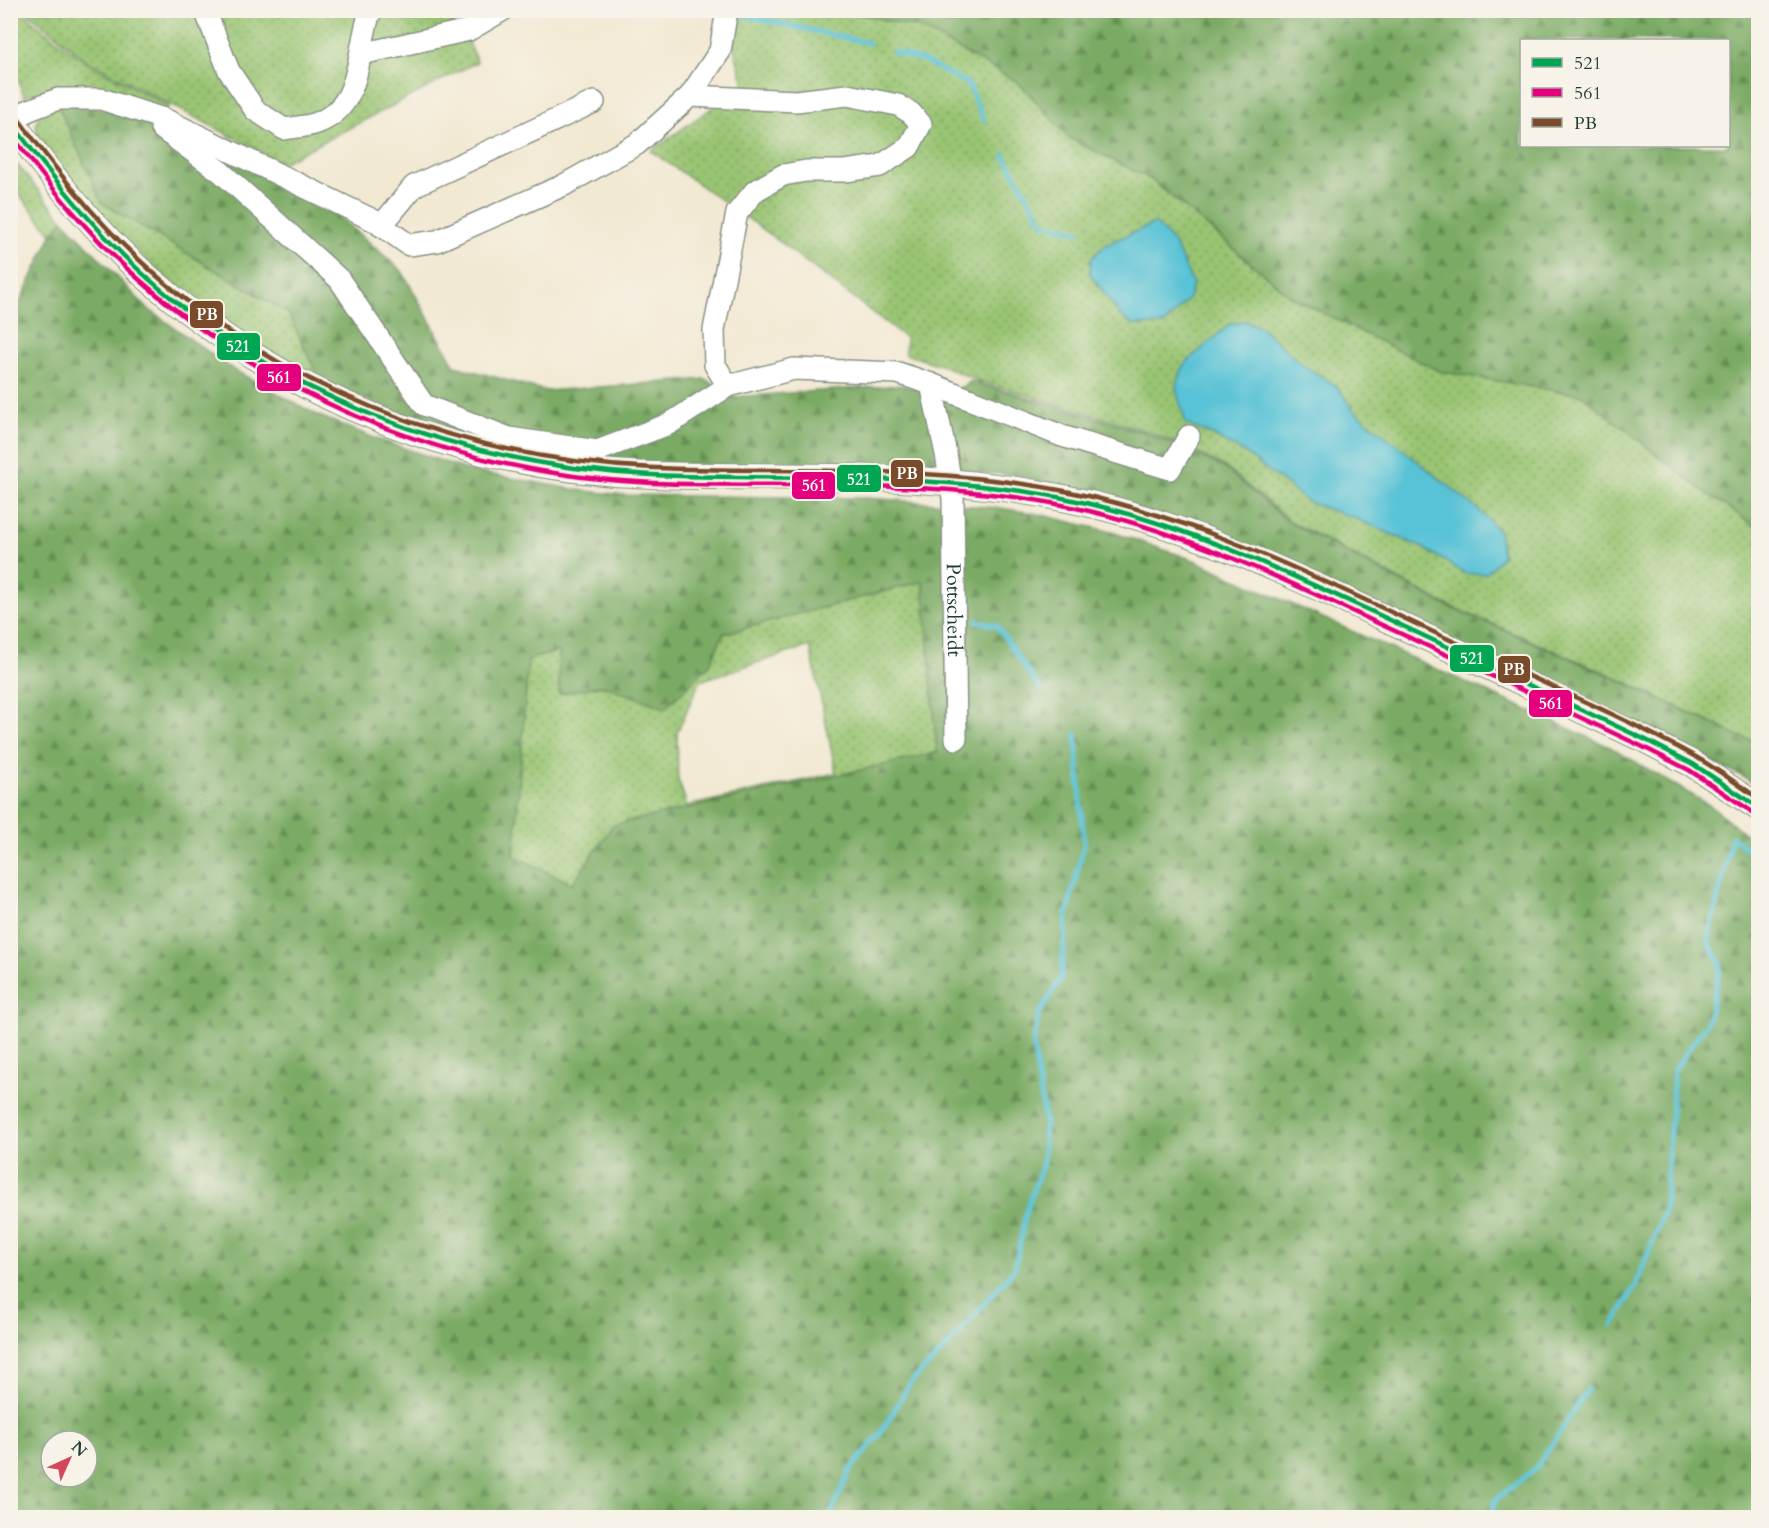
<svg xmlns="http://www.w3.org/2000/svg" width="1769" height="1528" font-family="Cardo,serif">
<defs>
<pattern id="green-dots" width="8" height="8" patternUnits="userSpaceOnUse" patternTransform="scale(1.5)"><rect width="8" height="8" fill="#99c472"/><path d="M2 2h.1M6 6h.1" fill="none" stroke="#7ca05e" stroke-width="1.8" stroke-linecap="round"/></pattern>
<pattern id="forest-firs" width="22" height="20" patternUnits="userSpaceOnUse" patternTransform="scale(1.5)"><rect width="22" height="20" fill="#7aaa64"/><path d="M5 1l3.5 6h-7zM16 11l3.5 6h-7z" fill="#638c53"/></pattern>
</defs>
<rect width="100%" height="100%" fill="#f7f3e8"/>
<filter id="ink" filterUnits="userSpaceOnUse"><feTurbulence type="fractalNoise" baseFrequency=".0167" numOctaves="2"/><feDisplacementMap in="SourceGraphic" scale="12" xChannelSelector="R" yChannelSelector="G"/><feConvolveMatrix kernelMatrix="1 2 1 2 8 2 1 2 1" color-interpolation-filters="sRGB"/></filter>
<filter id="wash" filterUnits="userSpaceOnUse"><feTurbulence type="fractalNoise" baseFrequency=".008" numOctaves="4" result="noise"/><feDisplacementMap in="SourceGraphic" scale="24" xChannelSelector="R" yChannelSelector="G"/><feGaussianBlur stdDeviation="1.35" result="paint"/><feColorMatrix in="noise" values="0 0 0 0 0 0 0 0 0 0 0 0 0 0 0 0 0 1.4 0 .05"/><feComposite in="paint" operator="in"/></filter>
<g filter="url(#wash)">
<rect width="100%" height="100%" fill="#f2e9d3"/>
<g fill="url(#green-dots)" stroke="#5c8053" stroke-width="1.5" fill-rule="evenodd">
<path d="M11,11H22L38,26L87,63L169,106L166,111C112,89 82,80 24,96L19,82L11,67Z"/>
<path d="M26,11H487L460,21L477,62L282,163L86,60Z"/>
<path d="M724,11H845L920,28L1018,82L1069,138L1152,180L1290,296L1439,371L1582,395L1695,485L1758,528V741L1743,738L1607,673L1441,602L1290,521L1225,467L1182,445L1141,429L974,379L944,366L905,354L906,338L760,227L651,151L744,85Z"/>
<path d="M57,103L102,203L288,313L320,380C237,337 161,280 98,212C77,188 57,162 37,137L36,124L39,115Z"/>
<path d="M10,156L63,220L52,235L11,184Z"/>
<path d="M924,581L937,753L614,825L573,884L514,857L528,660L559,651V694L603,685L665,708L710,664L723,634ZM810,646L836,773L687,806L678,779L677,733L700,681Z"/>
</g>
<g fill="url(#forest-firs)" stroke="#4c744c" stroke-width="1.5" fill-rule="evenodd">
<path d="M845,11H1758V528L1695,485L1582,395L1439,371L1290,296L1152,180L1069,138L1018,82L920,28ZM1522,40H1728V146H1522Z"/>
<path d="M57,103L138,114L318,198L402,271L455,366L546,391L705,379L733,397L901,385L945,396L972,381L1141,431L1181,447L1224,468L1289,522L1441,603L1606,674L1743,738L1758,741V787L1743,777L1604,710L1193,525L1018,475L849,466L647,464L541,452L442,427L380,406L320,380L288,313L102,203Z"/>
<path d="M63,220L147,308L234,370L317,415L377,439L471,471L584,491L625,495L868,498L1001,508L1038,514L1112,532L1194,560L1610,747L1711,806L1758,844V1517L11,1518L10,323L52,235ZM923,581L937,753L613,825L572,884L514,856L528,660L559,651V694L603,685L665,708L710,664L723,634ZM51,1441H87V1477H51Z"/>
</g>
<g fill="#59c2d6" stroke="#3c8085" stroke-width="1.5">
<path d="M1155,223L1174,243L1193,284L1189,298L1164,325H1134L1122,317L1090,274L1091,259L1105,245Z"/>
<path d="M1247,321L1263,329L1301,364L1337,386L1354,411L1479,510L1499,531L1502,556L1487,573L1466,574L1423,548L1352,517L1310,503L1245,453L1212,435L1186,424L1176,389L1182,369L1189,360L1230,324Z"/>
</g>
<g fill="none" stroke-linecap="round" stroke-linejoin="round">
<g stroke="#59c2d6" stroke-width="5">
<path d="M710,10L723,12"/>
<path d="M733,13L869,43"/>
<path d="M894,52L924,61L968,84L984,120"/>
<path d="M1004,155L1043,223L1079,232"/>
<path d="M977,621L997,626L1041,690"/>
<path d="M1613,1325L1636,1285L1665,1209L1674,1070L1707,1023L1721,966L1708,941L1732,837L1758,857"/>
<path d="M829,1518L850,1470L880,1434L911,1382L944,1350L1015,1268L1026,1211L1043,1163L1045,1121L1033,1046L1039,1014L1061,978L1067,914L1084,845L1076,734"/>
<path d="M1491,1518L1495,1500L1536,1468L1588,1389"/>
</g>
</g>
</g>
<g filter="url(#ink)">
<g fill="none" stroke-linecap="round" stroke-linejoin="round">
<g stroke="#889384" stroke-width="24">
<g id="minor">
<path d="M205,10L229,71L255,110L284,129C294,127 307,127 317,123C365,105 355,50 371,10"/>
<path d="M361,54L469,30L503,10"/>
<path d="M690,96L720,51L727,10"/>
<path d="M11,122L27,111L58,99H101L164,119L375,221L409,245L437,241L564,185L637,144L690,96L796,101L847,95L898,105L911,113L921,124L909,147L880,166L845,171H806L783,175L755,191L737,213L714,330L715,365L728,386"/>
<path id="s1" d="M161,128L221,172L339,279L424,405L509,438L597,451L669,424L728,386L794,369L898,373L931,384L946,454L953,498L956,739"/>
<path d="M381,226L414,186L594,102"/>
<path d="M931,384L1062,436L1170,469L1189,436"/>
</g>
</g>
<g stroke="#889384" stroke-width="28">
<path id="major" d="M10,120C51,176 95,231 147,277C286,399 467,470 652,475C791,479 930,470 1068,499C1177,521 1280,569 1381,616C1469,657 1556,698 1644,739L1693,764L1758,807"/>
</g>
<use href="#minor" stroke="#fff" stroke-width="21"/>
<use href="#major" stroke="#fff" stroke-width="26"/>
<g stroke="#f7f3e8" stroke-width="9">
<path id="bus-1" d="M10,121C46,169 84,217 127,259C268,394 460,466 652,475C791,481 930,471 1068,499C1175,521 1275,567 1373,612C1463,654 1554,697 1644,739L1693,764L1758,807"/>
</g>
<g stroke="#f7f3e8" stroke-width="9">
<path id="bus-2" d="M10,133C50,186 92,239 142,282C284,406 464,475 653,483C791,488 930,478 1067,506C1173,528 1273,574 1371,620C1461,661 1551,704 1641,746L1689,770L1754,813"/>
</g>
<g stroke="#f7f3e8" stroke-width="9">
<path id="bus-3" d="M16,116C53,165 90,214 135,256C274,388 463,460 654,468C793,473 932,464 1070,492C1206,520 1332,585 1457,643C1536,680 1618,714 1694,756C1716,768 1737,784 1758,798"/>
</g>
<use href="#bus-1" stroke="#00a651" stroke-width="4.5"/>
<use href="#bus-2" stroke="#e5007d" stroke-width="4.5"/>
<use href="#bus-3" stroke="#7a4b2a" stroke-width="4.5"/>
</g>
</g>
<g text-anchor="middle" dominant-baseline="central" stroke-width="4.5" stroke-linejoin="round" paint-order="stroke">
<g font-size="20" fill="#1f3d34" stroke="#f7f3e8">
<text stroke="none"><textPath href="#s1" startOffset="1148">Pottscheidt</textPath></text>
</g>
</g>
<g stroke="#f7f3e8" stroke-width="2">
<rect x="189" y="300" width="35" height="29" rx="6" fill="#7a4b2a"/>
<rect x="216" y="332" width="45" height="29" rx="6" fill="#00a651"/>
<rect x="256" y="363" width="46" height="29" rx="6" fill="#e5007d"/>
<rect x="890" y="459" width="34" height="29" rx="6" fill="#7a4b2a"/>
<rect x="836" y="464" width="46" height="29" rx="6" fill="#00a651"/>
<rect x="791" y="471" width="45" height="29" rx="6" fill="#e5007d"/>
<rect x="1449" y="644" width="46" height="29" rx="6" fill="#00a651"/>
<rect x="1497" y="655" width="34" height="29" rx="6" fill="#7a4b2a"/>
<rect x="1528" y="689" width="45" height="29" rx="6" fill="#e5007d"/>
</g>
<g font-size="16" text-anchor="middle" font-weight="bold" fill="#fff">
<text x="207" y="320">PB</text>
<text x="238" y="352">521</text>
<text x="279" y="383">561</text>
<text x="907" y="479">PB</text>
<text x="859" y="485">521</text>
<text x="814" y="491">561</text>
<text x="1472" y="664">521</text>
<text x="1514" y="675">PB</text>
<text x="1551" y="709">561</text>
</g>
<rect width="1769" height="1528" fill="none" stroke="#f7f3e8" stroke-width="36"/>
<rect x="1520" y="39" width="210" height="108" fill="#f7f3e8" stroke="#a1aaa0" stroke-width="1.5"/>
<rect x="1532" y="58" width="30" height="9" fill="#00a651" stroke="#a1aaa0" stroke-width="1.5"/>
<text x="1574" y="69" font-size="18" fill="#1f3d34">521</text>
<rect x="1532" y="88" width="30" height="9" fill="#e5007d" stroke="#a1aaa0" stroke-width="1.5"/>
<text x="1574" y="99" font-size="18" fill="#1f3d34">561</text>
<rect x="1532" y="118" width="30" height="9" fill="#7a4b2a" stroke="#a1aaa0" stroke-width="1.5"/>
<text x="1574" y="129" font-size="18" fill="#1f3d34">PB</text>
<g transform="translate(69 1459) rotate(45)"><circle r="28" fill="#f7f3e8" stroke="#a1aaa0" stroke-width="1.5"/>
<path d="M0-4.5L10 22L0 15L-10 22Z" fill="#d1495b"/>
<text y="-9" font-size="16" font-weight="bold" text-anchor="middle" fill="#1f3d34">N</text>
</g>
</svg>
